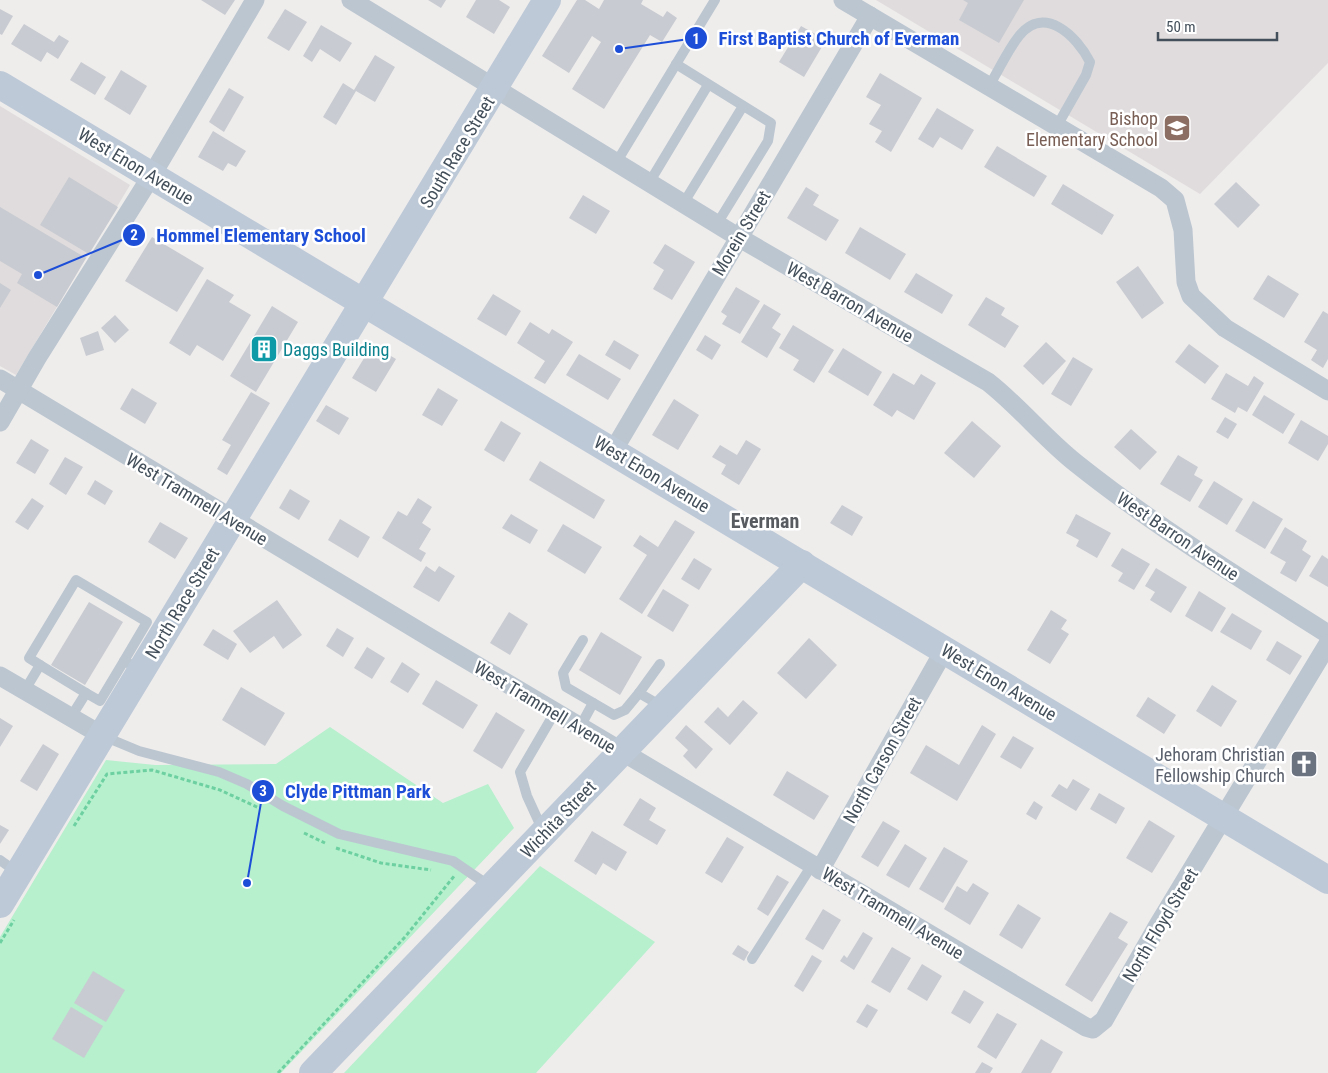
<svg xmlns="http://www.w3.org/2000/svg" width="1328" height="1073" font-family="'Roboto Condensed',sans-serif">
<rect width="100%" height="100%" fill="#efecec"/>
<g fill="#e0dcdd">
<path d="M876,0H1328V63L1200,194Z"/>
<path d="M0,106L130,185L16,375L0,366Z"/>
</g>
<g fill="#b6f0cd">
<path d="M330,727L443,803L488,784L514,828L281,1073H0V937L106,760L155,765L276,764Z"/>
<path d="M540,866L655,942L536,1073H344Z"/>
</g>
<g fill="#c8cbd1">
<path d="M201,0H235L225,15Z"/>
<path d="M428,0H446L441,8Z"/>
<path d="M476,0H499L510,7L494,34L466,17Z"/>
<path d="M577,0H585L599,9L604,0H643L641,4L663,17L667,11L677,18L662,42L650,35L604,109L572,89L601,42L592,36L569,73L542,56Z"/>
<path d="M963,0H1024L999,43L959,20L968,3Z"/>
<path d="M0,9L13,16L2,35L0,34Z"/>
<path d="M285,9L307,22L289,51L267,38Z"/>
<path d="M24,24L54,42L59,35L69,41L58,59L47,52L41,62L11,44Z"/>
<path d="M321,25L352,43L340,62L320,49L312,62L303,56Z"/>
<path d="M801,26L826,40L804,77L779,62Z"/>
<path d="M375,55L395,67L375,102L356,91L336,125L323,117L343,83L354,90Z"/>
<path d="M81,62L106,77L95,95L70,80Z"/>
<path d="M121,70L147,86L130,115L104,99Z"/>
<path d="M880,73L922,98L891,152L875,142L882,131L869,124L881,105L866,97Z"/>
<path d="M229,88L244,97L224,132L209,122Z"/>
<path d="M937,108L974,130L962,150L940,137L933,148L918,139Z"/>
<path d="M213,131L246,151L236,167L228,163L223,171L198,157Z"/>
<path d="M997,146L1047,176L1034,197L984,167Z"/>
<path d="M69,177L118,207L89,254L40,225Z"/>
<path d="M1236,182L1260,205L1238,228L1214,204Z"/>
<path d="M1063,184L1114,215L1102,235L1051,204Z"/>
<path d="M806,187L819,195L813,205L839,220L826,241L787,218Z"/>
<path d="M583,195L610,211L596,234L569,218Z"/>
<path d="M0,207L86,258L57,307L17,283L22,274L0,261Z"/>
<path d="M860,227L906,254L890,280L845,253Z"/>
<path d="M152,237L204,268L177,312L125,281Z"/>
<path d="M665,244L695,262L672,300L653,289L664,270L653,263Z"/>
<path d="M1138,266L1164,303L1142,319L1116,282Z"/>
<path d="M916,273L953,295L942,314L904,292Z"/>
<path d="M1268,275L1299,294L1284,318L1253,299Z"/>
<path d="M207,279L234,295L229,302L251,315L223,361L197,345L190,356L169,343Z"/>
<path d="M0,283L11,290L0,308Z"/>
<path d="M736,287L760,301L740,334L722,324L727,316L721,312Z"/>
<path d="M493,294L521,311L506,336L477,319Z"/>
<path d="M986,297L1005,308L1001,315L1019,326L1005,348L968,325Z"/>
<path d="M764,304L781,314L772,328L781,334L767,358L741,342Z"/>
<path d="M272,306L298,322L256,392L230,376Z"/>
<path d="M1323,311L1328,314V359L1323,368L1311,360L1317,350L1304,342Z"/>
<path d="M115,315L129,330L115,343L101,328Z"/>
<path d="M530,322L549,334L552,329L573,342L545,384L534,378L545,361L517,343Z"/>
<path d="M793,325L834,350L814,383L793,370L799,360L779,348Z"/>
<path d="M98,331L104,350L86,356L80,338Z"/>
<path d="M705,335L721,345L712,360L696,350Z"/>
<path d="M614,340L639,355L630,370L605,355Z"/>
<path d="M1046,342L1066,361L1043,385L1023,366Z"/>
<path d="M1189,344L1219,366L1205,384L1175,362Z"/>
<path d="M372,345L396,359L376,392L352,378Z"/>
<path d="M843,348L882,372L868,396L828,372Z"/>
<path d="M579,354L621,379L608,400L566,375Z"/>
<path d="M1073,357L1093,369L1071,406L1051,394Z"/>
<path d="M893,373L914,385L921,374L936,383L914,420L897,410L892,417L873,405Z"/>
<path d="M1226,373L1248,386L1254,376L1264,383L1247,412L1238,407L1235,413L1211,399Z"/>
<path d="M132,388L157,403L145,424L120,409Z"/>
<path d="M438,388L458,400L442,426L422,415Z"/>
<path d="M251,392L270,403L227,475L217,469L231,445L222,440Z"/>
<path d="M1264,395L1295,414L1283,434L1252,415Z"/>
<path d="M674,399L699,415L678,450L652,435Z"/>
<path d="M326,405L349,418L339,435L316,421Z"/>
<path d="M1225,417L1237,424L1228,439L1216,432Z"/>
<path d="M1301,420L1328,436V444L1318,461L1288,443Z"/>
<path d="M501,421L521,433L504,462L484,450Z"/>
<path d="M972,421L1001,446L974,478L944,453Z"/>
<path d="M1131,429L1157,452L1140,470L1114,447Z"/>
<path d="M31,439L49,450L35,474L16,463Z"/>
<path d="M746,440L761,449L739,485L721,474L726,465L712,457L720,445L737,455Z"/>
<path d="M1178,455L1198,467L1194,475L1203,480L1190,502L1160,484Z"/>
<path d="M65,457L83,467L66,495L49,484Z"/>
<path d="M540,461L605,500L594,519L529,480Z"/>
<path d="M95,480L113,491L105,505L87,494Z"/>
<path d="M1214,481L1243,499L1227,525L1198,507Z"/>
<path d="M290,489L310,501L299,520L279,508Z"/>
<path d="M32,498L44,506L28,530L15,522Z"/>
<path d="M418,498L432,507L422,523L431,529L419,549L426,553L421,562L382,538L398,511L407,516Z"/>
<path d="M1253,501L1283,519L1265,549L1235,531Z"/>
<path d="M842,505L863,517L852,536L830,523Z"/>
<path d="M511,514L538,530L530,544L502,528Z"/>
<path d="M1076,514L1111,533L1097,558L1076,546L1079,540L1066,533Z"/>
<path d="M340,519L370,537L358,558L328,540Z"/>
<path d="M675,520L695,532L642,614L619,599L647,555L633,546L640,535L658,547Z"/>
<path d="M160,522L188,538L175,559L148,542Z"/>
<path d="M563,524L602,547L585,574L547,551Z"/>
<path d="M1285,527L1307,541L1302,550L1311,556L1296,582L1280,573L1286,562L1270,553Z"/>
<path d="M1122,548L1150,564L1134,590L1118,581L1123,573L1111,566Z"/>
<path d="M1322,555L1328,559V587L1309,576Z"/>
<path d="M694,558L712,569L699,590L681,579Z"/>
<path d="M426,566L435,572L439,566L455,576L439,602L413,587Z"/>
<path d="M1156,568L1187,587L1171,613L1150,600L1155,592L1145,586Z"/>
<path d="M663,589L689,605L673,632L647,616Z"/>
<path d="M1199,591L1226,608L1212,632L1185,616Z"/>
<path d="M277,600L302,635L283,649L274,636L250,653L233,631Z"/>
<path d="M89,602L123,622L85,685L51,665Z"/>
<path d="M1051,610L1067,620L1061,629L1069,634L1050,664L1027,650Z"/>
<path d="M509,612L528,624L510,655L490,643Z"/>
<path d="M1232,613L1262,631L1251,650L1220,632Z"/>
<path d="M337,628L354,638L343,657L326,646Z"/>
<path d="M213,629L237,644L228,660L203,645Z"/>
<path d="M601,632L642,657L620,695L579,670Z"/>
<path d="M809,638L837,665L806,699L777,673Z"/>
<path d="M1277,641L1302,656L1290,675L1266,660Z"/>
<path d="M367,647L385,658L372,679L354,668Z"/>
<path d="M402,662L420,674L408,693L390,682Z"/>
<path d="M436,680L478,705L463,729L422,704Z"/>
<path d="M1212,685L1237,701L1221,727L1196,711Z"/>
<path d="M241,687L285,713L265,746L222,720Z"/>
<path d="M1148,697L1176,715L1164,734L1136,716Z"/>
<path d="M743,700L758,713L730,745L704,722L718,707L728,717Z"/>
<path d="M496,712L525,730L502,769L473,751Z"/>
<path d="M0,718L13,726L0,747Z"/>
<path d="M686,725L713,749L696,769L683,756L688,750L675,738Z"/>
<path d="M982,725L996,734L957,801L910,773L926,745L959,765Z"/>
<path d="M1013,736L1034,748L1021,769L1000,757Z"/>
<path d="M43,744L59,754L37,791L20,781Z"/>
<path d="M787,771L829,796L814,820L773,795Z"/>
<path d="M1073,779L1090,789L1076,811L1051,796L1059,784L1067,789Z"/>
<path d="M1099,793L1125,808L1116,824L1090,809Z"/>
<path d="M640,798L656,808L649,820L666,830L657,845L623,825Z"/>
<path d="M1034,801L1043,807L1036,820L1026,814Z"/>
<path d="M1149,820L1175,836L1152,873L1126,858Z"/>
<path d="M883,821L900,831L878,867L861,857Z"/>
<path d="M0,825L9,830L0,844Z"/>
<path d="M592,831L627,852L616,871L603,863L596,875L574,861Z"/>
<path d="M727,837L744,847L722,883L705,873Z"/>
<path d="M905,844L927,858L909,888L886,875Z"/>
<path d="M944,847L968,861L943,903L919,889Z"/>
<path d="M777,875L789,882L768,916L757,909Z"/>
<path d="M973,883L989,893L970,925L944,909L957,886L967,892Z"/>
<path d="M1018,904L1041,918L1022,949L999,935Z"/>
<path d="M823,909L841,920L823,950L805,939Z"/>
<path d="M1110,912L1128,922L1118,938L1128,944L1092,1002L1065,985Z"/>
<path d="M863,932L873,938L854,970L840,961L844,955L847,958Z"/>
<path d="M738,945L749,952L744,961L732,954Z"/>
<path d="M892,947L911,958L890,993L871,982Z"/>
<path d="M812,955L822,961L803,992L794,986Z"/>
<path d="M922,964L942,976L927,1001L907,989Z"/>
<path d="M93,971L125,990L106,1022L74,1003Z"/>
<path d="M964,990L984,1002L970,1024L951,1013Z"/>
<path d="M867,1004L878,1010L867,1028L856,1022Z"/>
<path d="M71,1007L103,1026L84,1058L52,1039Z"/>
<path d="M997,1013L1017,1024L996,1059L977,1047Z"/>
<path d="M1041,1039L1063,1052L1051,1073H1021Z"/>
<path d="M982,1062L993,1068L990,1073H975Z"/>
</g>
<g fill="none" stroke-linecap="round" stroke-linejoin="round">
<g stroke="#6dd0a0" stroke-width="3" stroke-dasharray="4 2.5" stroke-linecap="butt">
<path d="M74,826L107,774L152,770L220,790L259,808"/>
<path d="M304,833L325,843"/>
<path d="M336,848L381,863L431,870"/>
<path d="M0,943L14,920"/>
<path d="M278,1073L405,937L455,875"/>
</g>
<g stroke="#bbc6d0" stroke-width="10">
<path d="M676,64L771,123L768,141L717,224"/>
<path d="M989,86C999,70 1007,51 1019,36C1044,4 1077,36 1090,62L1086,75L1057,126"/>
<path d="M616,163L715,0"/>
<path d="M649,183L708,85"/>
<path d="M683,204L743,106"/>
<path d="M583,640L563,673L566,687L614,715L625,710L639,693"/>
<path d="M660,664L639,693L663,707"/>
<path d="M40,665L86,693"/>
<path d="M25,690L40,665L29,658L76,580L147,622L124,661"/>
<path d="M71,717L86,693L100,701L124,661L130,664"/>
<path d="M580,727L593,703"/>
<path d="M103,736L139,751L219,772L247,784L283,806L339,834L453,861L491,887"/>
<path d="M543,831L527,796L520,772L555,712"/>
<path d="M0,860L18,873"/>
<path d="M752,959L812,865"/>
</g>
<g stroke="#bbc6d0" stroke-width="19">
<path d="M351,0L738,237L988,382C1020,407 1045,439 1077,464C1156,527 1243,580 1328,634"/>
<path d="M843,0L1161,188L1175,200L1183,230L1186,282L1191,296L1225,328L1328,391"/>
<path d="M0,379C361,597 722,813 1086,1027L1093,1029L1104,1020L1157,927L1328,644"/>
<path d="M0,422L37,358L152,175L255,0"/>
<path d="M613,451L870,16"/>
<path d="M0,676L103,736"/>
<path d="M820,870L945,649"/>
</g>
<g stroke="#bdc9d7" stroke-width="28">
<path d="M0,85L1328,880"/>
<path d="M0,904L547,0"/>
<path d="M313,1073L802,564"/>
</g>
</g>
<defs>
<g id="school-square" transform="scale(1.4375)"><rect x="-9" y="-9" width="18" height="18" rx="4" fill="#8d6e63" stroke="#fff"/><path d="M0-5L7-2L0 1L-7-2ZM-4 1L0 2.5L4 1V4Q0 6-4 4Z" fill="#fff"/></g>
<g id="building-square" transform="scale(1.4375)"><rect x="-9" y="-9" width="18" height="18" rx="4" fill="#0f9aa8" stroke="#fff"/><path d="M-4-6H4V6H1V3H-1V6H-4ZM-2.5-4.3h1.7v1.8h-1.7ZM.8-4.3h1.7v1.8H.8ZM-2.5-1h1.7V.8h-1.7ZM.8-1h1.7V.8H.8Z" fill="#fff"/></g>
<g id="church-square" transform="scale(1.4375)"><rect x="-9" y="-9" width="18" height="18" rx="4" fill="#6b7280" stroke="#fff"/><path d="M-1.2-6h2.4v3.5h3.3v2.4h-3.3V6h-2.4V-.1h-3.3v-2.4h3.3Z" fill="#fff"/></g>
</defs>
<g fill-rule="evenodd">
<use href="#school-square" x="1177" y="128"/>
<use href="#building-square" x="264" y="349"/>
<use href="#church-square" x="1304" y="764"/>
</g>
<g text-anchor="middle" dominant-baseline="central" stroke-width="5" stroke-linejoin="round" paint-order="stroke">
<g font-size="18" fill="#785e54" stroke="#fff" text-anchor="end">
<text x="1158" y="118">Bishop<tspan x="1158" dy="21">Elementary School</tspan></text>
</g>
<g font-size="18" fill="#434f5a" stroke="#fff">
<text transform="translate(457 152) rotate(-59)">South Race Street</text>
<text transform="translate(136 166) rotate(31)">West Enon Avenue</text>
<text transform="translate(741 233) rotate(-59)">Morein Street</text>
<text transform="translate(850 302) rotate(30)">West Barron Avenue</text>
<text transform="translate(652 474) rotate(31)">West Enon Avenue</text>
<text transform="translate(197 499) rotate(31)">West Trammell Avenue</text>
<text transform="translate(1178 536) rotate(34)">West Barron Avenue</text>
<text transform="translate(182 603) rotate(-59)">North Race Street</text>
<text transform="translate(999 682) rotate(31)">West Enon Avenue</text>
<text transform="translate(545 707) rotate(31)">West Trammell Avenue</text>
<text transform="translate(882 760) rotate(-61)">North Carson Street</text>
<text transform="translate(558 819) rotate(-46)">Wichita Street</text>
<text transform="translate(893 913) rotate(31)">West Trammell Avenue</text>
<text transform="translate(1160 925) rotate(-59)">North Floyd Street</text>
</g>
<g font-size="18" fill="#0d838f" stroke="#fff" text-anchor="start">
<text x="283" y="349">Daggs Building</text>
</g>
<g font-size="18" fill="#5b616d" stroke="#fff" text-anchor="end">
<text x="1285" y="754">Jehoram Christian<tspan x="1285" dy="21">Fellowship Church</tspan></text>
</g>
<g font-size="20" font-weight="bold" fill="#585c61" stroke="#fff">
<text x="765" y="521">Everman</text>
</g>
</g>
<path fill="none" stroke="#1d4ed8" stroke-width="2" d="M619 49L696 38M38 275L134 235M247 883L263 791"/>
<g fill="#1d4ed8" stroke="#fff" stroke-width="2">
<circle cx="619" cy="49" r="5"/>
<circle cx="38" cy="275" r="5"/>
<circle cx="247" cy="883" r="5"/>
<circle cx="696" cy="38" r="12"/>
<circle cx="134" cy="235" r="12"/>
<circle cx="263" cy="791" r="12"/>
</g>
<g font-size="15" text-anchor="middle" font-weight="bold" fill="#fff">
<text x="696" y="44">1</text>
<text x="134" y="240">2</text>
<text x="263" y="796">3</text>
</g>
<g font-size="19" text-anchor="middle" font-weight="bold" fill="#1d4ed8" stroke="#fff" stroke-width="5" stroke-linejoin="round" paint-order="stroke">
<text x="839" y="45">First Baptist Church of Everman</text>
<text x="261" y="242">Hommel Elementary School</text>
<text x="358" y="798">Clyde Pittman Park</text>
</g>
<path d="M1158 32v8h119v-8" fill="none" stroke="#434f5a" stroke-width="2.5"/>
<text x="1166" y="32" font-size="15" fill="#434f5a" stroke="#ffffff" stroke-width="4" paint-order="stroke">50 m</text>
</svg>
